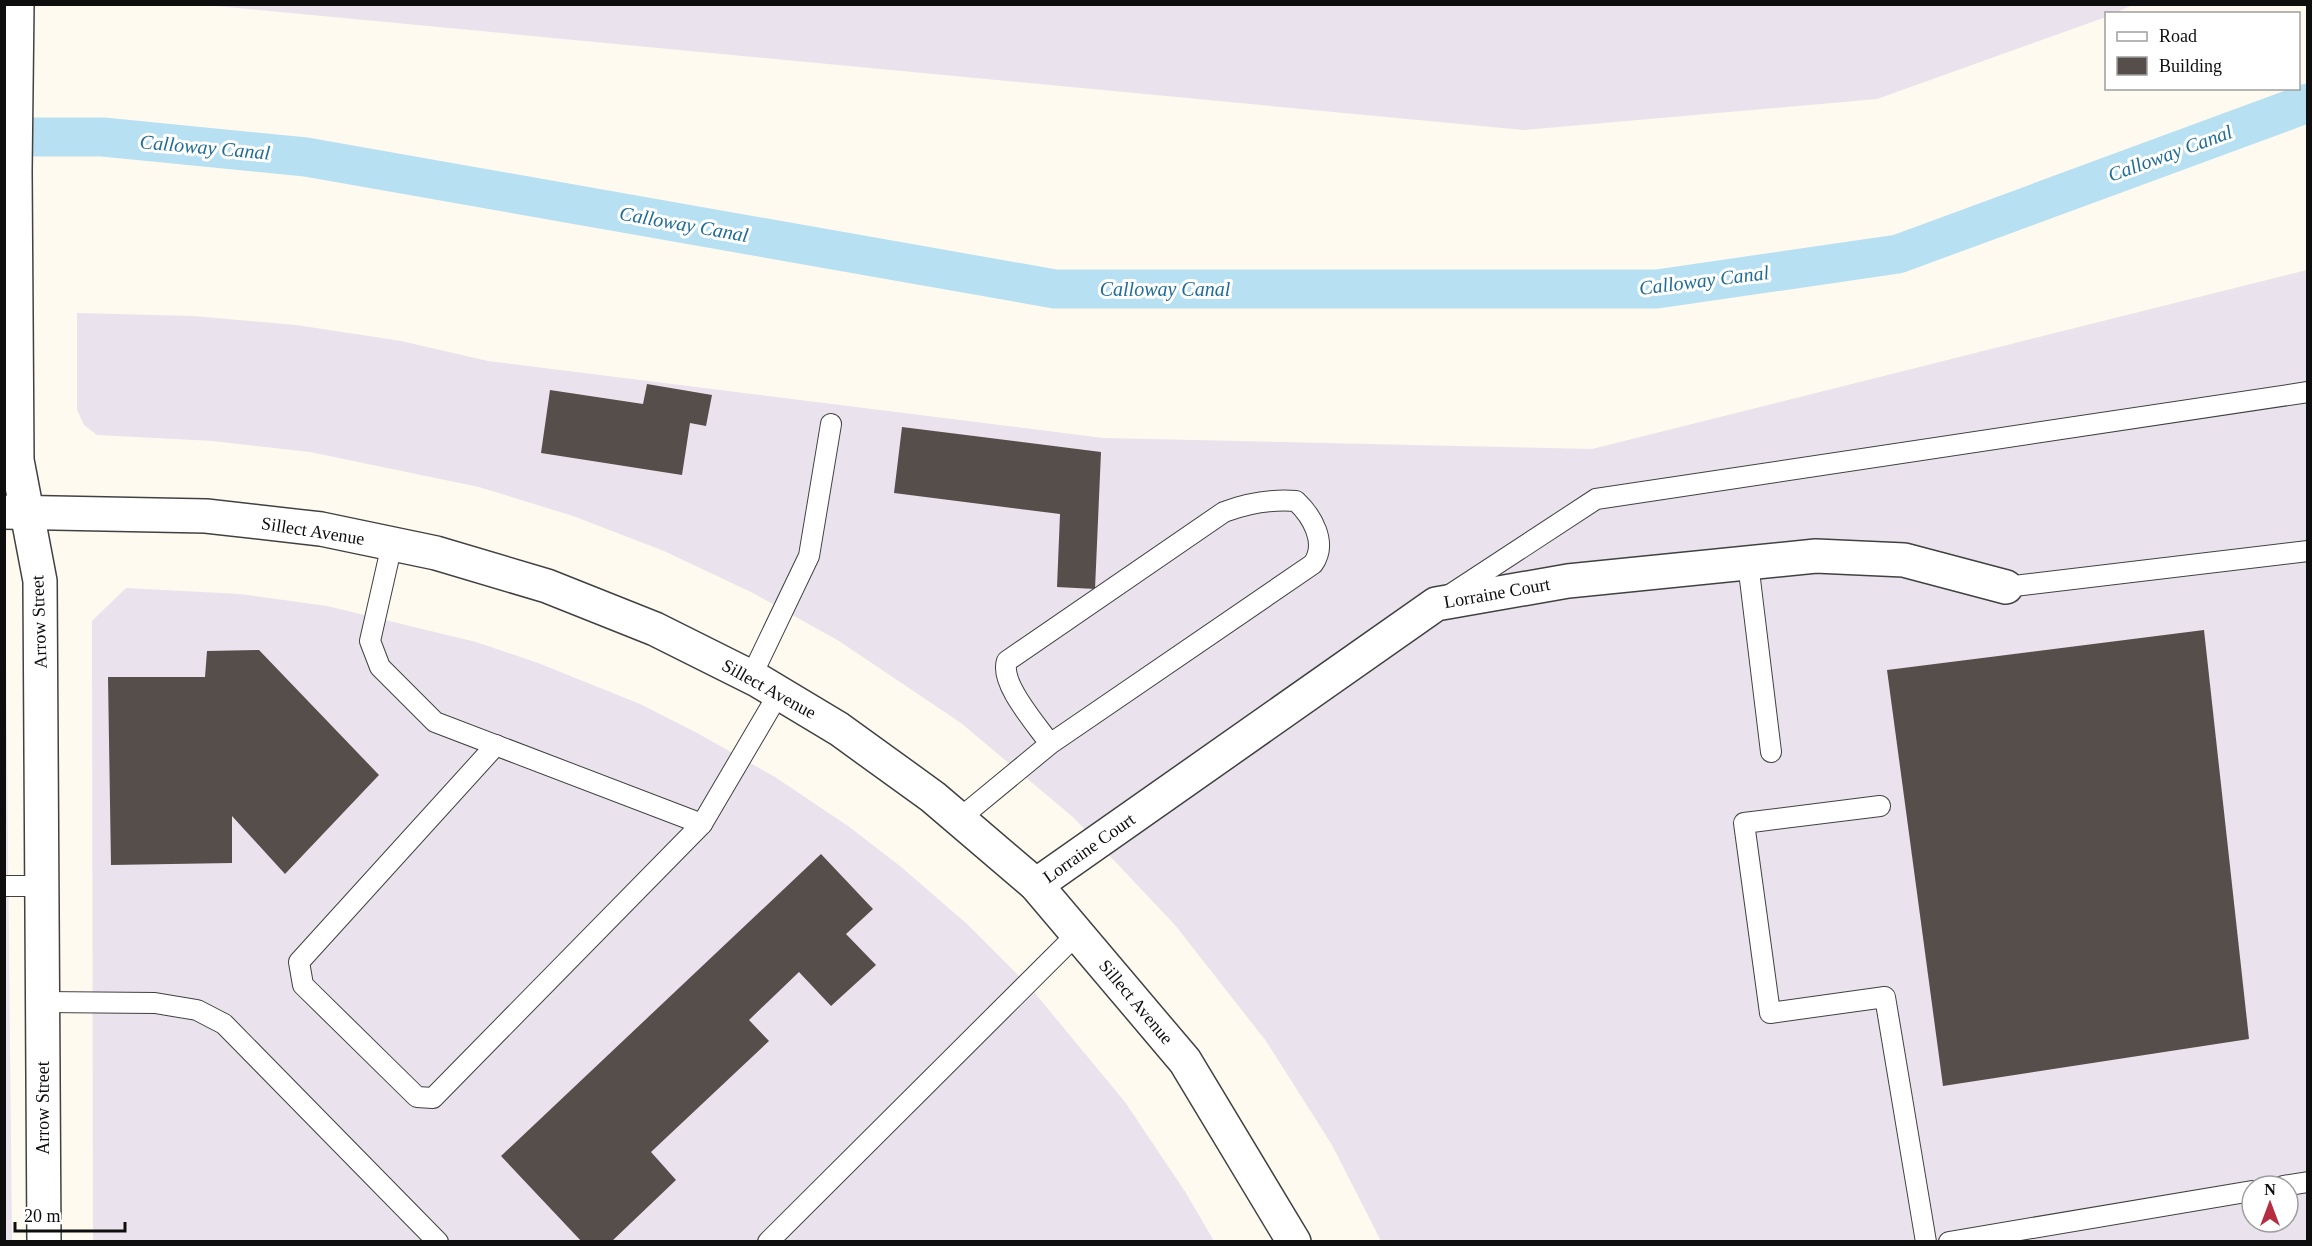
<svg xmlns="http://www.w3.org/2000/svg" width="2312" height="1246" font-family="'Times New Roman',serif">
<rect width="100%" height="100%" fill="#fefaef"/>
<g fill="#eae2ec" fill-rule="evenodd">
<path d="M206,5L2132,4V5L2115,13L2106,14V17L1877,99L1524,130Z"/>
<path d="M2307,270V1241H1381L1332,1145L1266,1041L1175,925L1074,818L961,723L839,641L753,593L664,551L573,516L479,487L310,452L213,441L97,435L84,425L77,410V313L193,316L296,325L401,341L488,361L1103,438L1592,449ZM2252,1186H2288V1222H2252Z"/>
<path d="M4,553H5L12,1242L4,1241Z"/>
<path d="M126,588L240,594L327,606L476,642L538,663L640,704L699,734L775,777L848,826L900,866L967,924L1029,986L1125,1102L1186,1193L1214,1241H93L92,621Z"/>
</g>
<g fill="none" stroke-linecap="round" stroke-linejoin="round">
<path stroke="#b7e1f2" stroke-width="39" d="M4,137H103L306,157L1055,289H1657L1898,254L2308,103"/>
</g>
<g fill="#564e4b">
<path d="M647,384L712,395L706,426L690,423L682,475L541,453L550,390L643,404Z"/>
<path d="M902,427L1101,452L1095,589L1057,587L1060,514L894,493Z"/>
<path d="M2204,630L2249,1039L1943,1086L1887,670Z"/>
<path d="M259,650L379,775L285,874L232,816V863L111,865L108,677H205L207,651Z"/>
<path d="M821,854L873,909L846,934L876,965L831,1006L799,972L749,1020L769,1041L651,1152L676,1180L611,1242H582L501,1156Z"/>
</g>
<g fill="none" stroke-linecap="round" stroke-linejoin="round">
<g stroke="#414141" stroke-width="22">
<g id="lane">
<path d="M392,544L370,641L380,667L435,722L702,824L779,693"/>
<path d="M1748,563L1771,752"/>
<path d="M2006,587L2308,551"/>
<path d="M1448,596L1596,499L2308,392"/>
<path d="M751,677L809,556L831,424"/>
<path d="M496,745L299,962L303,985L417,1097L433,1098L702,824"/>
<path d="M1880,806L1744,823L1770,1013L1885,997L1926,1242"/>
<path d="M959,819L1050,744L1313,564C1328,543 1312,516 1296,501C1270,499 1248,503 1224,512L1007,661C999,683 1037,725 1050,744"/>
<path d="M4,886H42"/>
<path d="M43,1002L155,1003L197,1010L224,1024L438,1242"/>
<path d="M2283,1186L2308,1182"/>
<path d="M768,1242L1078,933"/>
<path d="M1949,1242L2252,1191"/>
</g>
</g>
<g stroke="#414141" stroke-width="36">
<g id="street">
<path d="M17,4L15,171L17,460L40,581L44,1242"/>
<path d="M4,512L206,516L321,529L436,553L547,586L655,629L759,681L839,729L933,797L1036,885L1185,1061L1294,1242"/>
<path d="M1036,885L1436,604L1568,581L1816,556L1904,560L2006,587"/>
</g>
</g>
<use href="#lane" stroke="#fff" stroke-width="20"/>
<use href="#street" stroke="#fff" stroke-width="33"/>
</g>
<g text-anchor="middle" dominant-baseline="central" stroke-width="6" stroke-linejoin="round" paint-order="stroke">
<g font-size="18" fill="#0e0e0e" stroke="#fff">
<text transform="translate(313 531) rotate(9)">Sillect Avenue</text>
<text transform="translate(1497 593) rotate(-10)">Lorraine Court</text>
<text transform="translate(39 622) rotate(-92)">Arrow Street</text>
<text transform="translate(769 689) rotate(29)">Sillect Avenue</text>
<text transform="translate(1089 848) rotate(-35)">Lorraine Court</text>
<text transform="translate(1136 1002) rotate(50)">Sillect Avenue</text>
<text transform="translate(43 1108) rotate(-90)">Arrow Street</text>
</g>
<g font-size="20" font-style="italic" fill="#1f6d97" stroke="#fff">
<text transform="translate(205 147) rotate(5)">Calloway Canal</text>
<text transform="translate(2170 153) rotate(-20)">Calloway Canal</text>
<text transform="translate(684 224) rotate(10)">Calloway Canal</text>
<text transform="translate(1704 280) rotate(-7)">Calloway Canal</text>
<text x="1165" y="289">Calloway Canal</text>
</g>
</g>
<rect width="2312" height="1246" fill="none" stroke="#0e0e0e" stroke-width="12"/>
<rect x="2105" y="12" width="195" height="78" fill="#ffffff" stroke="#9f9f9f" stroke-width="1.5"/>
<rect x="2117" y="32" width="30" height="9" fill="#ffffff" stroke="#9f9f9f" stroke-width="1.5"/>
<text x="2159" y="42" font-size="18" fill="#0e0e0e">Road</text>
<rect x="2117" y="57" width="30" height="18" fill="#564e4b" stroke="#9f9f9f" stroke-width="1.5"/>
<text x="2159" y="72" font-size="18" fill="#0e0e0e">Building</text>
<g transform="translate(2270 1204)"><circle r="28" fill="#ffffff" stroke="#9f9f9f" stroke-width="1.5"/>
<path d="M0-4.5L10 22L0 15L-10 22Z" fill="#b52e40"/>
<text y="-9" font-size="16" font-weight="bold" text-anchor="middle" fill="#0e0e0e">N</text>
</g>
<path d="M15 1222v9h110v-9" fill="none" stroke="#0e0e0e" stroke-width="3"/>
<text x="24" y="1222" font-size="18" fill="#0e0e0e" stroke="#ffffff" stroke-width="4.5" paint-order="stroke">20 m</text>
</svg>
